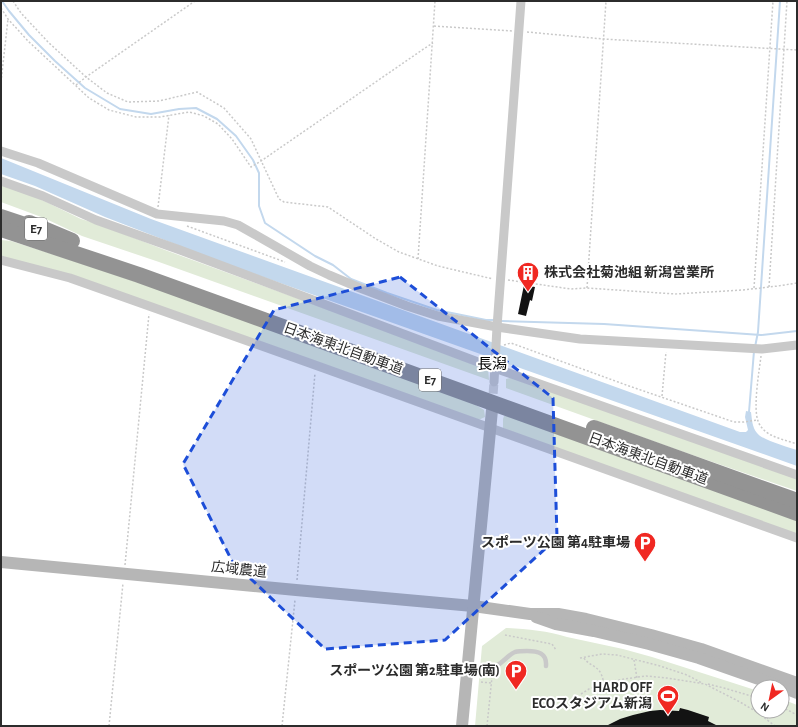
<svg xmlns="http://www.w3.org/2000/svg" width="798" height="727" font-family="'Alegreya Sans','Noto Sans JP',sans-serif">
<rect width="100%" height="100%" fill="#fff"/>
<g fill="#e1ebd8">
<path d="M1,185L38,198L81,219L101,225L165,250L488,368L489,380L159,262L82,236L44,218L1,202Z"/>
<path d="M1,240L11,241C166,289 318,347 471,402L484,410L485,417L476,421L1,258Z"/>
<path d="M515,377L797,477V491L678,450L506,388V379Z"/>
<path d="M504,416H509L797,520V540L513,433L503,428V419Z"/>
<path d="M506,628C526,629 548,631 567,637L623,649L652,657L752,689L758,691V711H782V699L797,705V726H475L482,646Z"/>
</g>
<path fill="#c3d8ed" d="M1,158L151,219L740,432H746L748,430L745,417L746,411L751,412C752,419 752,427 757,433C762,440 787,447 797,450V466L232,266L105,217L35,186L1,174Z"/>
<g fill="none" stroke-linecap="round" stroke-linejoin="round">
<g stroke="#c3d8ed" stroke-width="2">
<path d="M2,1L9,11L29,35L55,61L85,88L120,109L151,114L179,109L196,108L217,119L236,136L253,160L259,173V206L265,223L315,256L333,265L351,279L387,293L437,310L486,320H495"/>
<path d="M501,321L604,324L761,335L797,331"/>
<path d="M755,347L758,332L780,1"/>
<path d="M749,412L754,351"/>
</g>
</g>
<g fill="#131313">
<path d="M524,285L535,287L532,301L530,300L526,316L518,314Z"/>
<path d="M680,708L688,710L709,717L708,721L718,726H606L620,719L633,715L650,711L660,710L679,711Z"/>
</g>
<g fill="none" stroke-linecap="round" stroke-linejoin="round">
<path stroke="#d5d5d5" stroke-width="9" stroke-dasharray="9 4.5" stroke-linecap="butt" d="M492,407L494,382"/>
<g stroke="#c9c9c9" stroke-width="1.5" stroke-dasharray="2 2" stroke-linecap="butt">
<path d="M13,1L21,13L48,42L86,77L107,93L128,102L159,101L197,92L224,108L251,139L279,199L284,202L328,207L376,239L399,252L438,266L493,279"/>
<path d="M1,8L8,19L28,41L89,98L109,110L136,117H160L189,112L204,116L218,124L232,139L251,167L261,161L425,48L433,43"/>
<path d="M434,26L512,31"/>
<path d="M527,32L603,39L797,50"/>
<path d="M1,82L8,19"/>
<path d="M76,85L86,77L195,1"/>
<path d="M158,207L169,115"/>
<path d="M187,226L285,262"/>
<path d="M418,259L435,1"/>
<path d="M508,280L571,289L587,288L675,294L743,290L778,286L797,283"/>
<path d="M769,287L787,1"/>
<path d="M587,288L606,1"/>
<path d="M754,288L773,1"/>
<path d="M504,345L511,343L629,386L734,422H744L757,420"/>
<path d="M761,356C759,372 753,407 758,421C760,427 765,432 771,435C779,439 788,441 797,444"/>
<path d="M662,396L666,352"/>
<path d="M125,565L149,314"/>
<path d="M297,580L315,373"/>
<path d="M505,635L552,644L556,650"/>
<path d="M580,658L602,654L617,655L660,666L687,675L702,683"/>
<path d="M584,658C588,665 598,666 601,674C603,677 603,681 604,684"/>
<path d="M634,660L637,678"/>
<path d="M481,682L491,683"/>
<path d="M708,684L724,688L758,698"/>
<path d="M581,694L589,689L609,682L624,679L646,676L667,678L705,684L740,702L757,712L775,726"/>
<path d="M782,707L797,715"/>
<path d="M767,719L771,711"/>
<path d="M109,726L123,583"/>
<path d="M282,726L295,600"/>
<path d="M487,726L492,677"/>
</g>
<path stroke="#c9c9c9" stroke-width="4.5" d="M468,666C476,667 483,669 491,668C501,666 506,656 515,652C519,651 523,651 527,651C538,651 547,653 546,666"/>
<g stroke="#c9c9c9" stroke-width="9">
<path d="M1,151L38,163L157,214L224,221L238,225L254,234L310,266L329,275L360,288L407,306L438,316L497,327L580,339L762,349L797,345"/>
<path d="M1,181L43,196L96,220L180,250L486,365L797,475"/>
<path d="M1,260L70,278L315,365L797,538"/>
<path d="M494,382L497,327L521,1"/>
</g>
<g stroke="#b6b6b6" stroke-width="12">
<path d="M1,562L296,590L473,606L530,614H558L586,619L651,635L701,649L797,683"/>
<path d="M536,617L556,624L594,631L649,644L699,658L781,687"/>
<path d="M782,687L797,693"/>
<path d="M462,726L492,410"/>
</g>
<g stroke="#939393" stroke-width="16">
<path d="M1,217L37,229"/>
<path d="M29,223L72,241"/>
<path d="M1,229L139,275L797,513"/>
<path d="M594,428L797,501"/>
</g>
</g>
<path fill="#1d4ed8" fill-opacity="0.2" stroke="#1d4ed8" stroke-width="3" stroke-dasharray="8 5" stroke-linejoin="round" d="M400,277L553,398L557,538L445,640L325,649L232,561L183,464L274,310Z"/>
<defs>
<g id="building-pin" transform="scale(1.15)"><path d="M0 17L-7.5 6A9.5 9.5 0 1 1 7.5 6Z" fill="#f02822" stroke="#fff"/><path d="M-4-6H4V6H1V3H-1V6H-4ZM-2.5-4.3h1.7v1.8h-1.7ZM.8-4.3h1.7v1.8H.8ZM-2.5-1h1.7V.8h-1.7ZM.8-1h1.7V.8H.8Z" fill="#fff"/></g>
<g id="parking-pin" transform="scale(1.15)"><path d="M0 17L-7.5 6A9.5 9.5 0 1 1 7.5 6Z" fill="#f02822" stroke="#fff"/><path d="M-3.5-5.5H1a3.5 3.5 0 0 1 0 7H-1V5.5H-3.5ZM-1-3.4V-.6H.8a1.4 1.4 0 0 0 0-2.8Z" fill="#fff"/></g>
<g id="stadium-pin" transform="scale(1.15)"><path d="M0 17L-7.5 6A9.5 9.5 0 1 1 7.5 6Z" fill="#f02822" stroke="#fff"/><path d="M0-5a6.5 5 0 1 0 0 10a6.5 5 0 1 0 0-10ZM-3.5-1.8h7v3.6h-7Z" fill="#fff"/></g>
</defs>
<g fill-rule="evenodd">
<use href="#building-pin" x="528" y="273"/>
<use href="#parking-pin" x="645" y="543"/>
<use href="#parking-pin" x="516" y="671"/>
<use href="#stadium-pin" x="668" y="696"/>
</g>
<g text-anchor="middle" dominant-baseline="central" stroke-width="4" stroke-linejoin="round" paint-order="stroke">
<g fill="#fff" stroke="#6b6b6b" stroke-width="1">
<rect x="25" y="218" width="22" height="22" rx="3"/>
<rect x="419" y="369" width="22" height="22" rx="3"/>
</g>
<g font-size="13" font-weight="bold" fill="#2c2c2c">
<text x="36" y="229">E7</text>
<text x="430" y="380">E7</text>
</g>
<g font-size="14" font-weight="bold" fill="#2c2c2c" stroke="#fff" text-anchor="end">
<text x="544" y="273" text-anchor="start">株式会社菊池組 新潟営業所</text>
<text x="630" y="543">スポーツ公園 第4駐車場</text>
<text x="500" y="671">スポーツ公園 第2駐車場(南)</text>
<text x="652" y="688">HARD OFF<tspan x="652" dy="16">ECOスタジアム新潟</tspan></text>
</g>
<g font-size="14" fill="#2c2c2c" stroke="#fff">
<text transform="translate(343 349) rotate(20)">日本海東北自動車道</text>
<text transform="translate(648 459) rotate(20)">日本海東北自動車道</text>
<text transform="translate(239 570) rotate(6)">広域農道</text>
</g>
<g font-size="15" fill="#000" stroke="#fff">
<text x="492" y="364">長潟</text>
</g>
</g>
<rect width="798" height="727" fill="none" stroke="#2c2c2c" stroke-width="4"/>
<g transform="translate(770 699) rotate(213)"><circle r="19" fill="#ffffff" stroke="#ababab"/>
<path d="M0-3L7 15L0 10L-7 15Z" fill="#f02822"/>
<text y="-6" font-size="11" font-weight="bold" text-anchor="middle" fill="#2c2c2c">N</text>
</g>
</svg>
